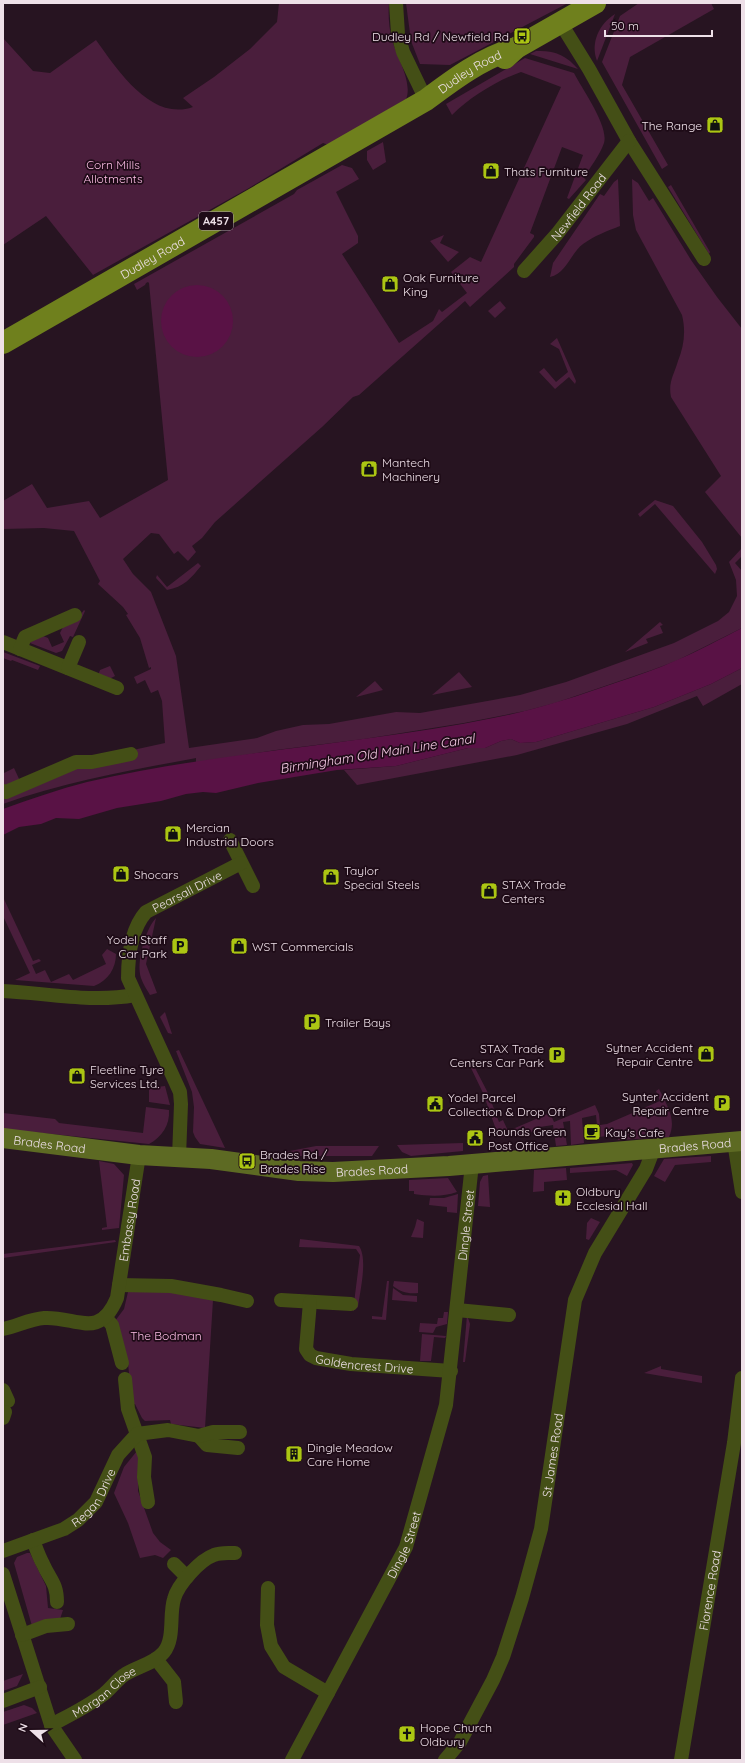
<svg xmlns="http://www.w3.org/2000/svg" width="745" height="1763" font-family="Quicksand,sans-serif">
<rect width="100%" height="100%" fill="#271421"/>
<g fill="#4a1e3c">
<path d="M279,3H389C388,15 389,28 392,40C397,56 413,84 406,99L329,145L323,143L249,188L93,275L46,216L3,245V38L33,71L50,73L96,40C117,69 151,122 193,107L183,98L214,77L250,49L277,22Z"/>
<path d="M406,3H568L450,65L420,64L411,41Z"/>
<path d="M639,3H711L714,9L630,57L622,85L668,165L662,169L602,62L620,16Z"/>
<path d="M615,14L597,61C590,43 599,24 615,14Z"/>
<path d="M536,51C554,50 566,55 578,69L530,54Z"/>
<path d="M525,58L574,73C582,89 609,126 604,143C600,155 590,167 584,178L586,180L569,199L567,198L583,155L562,147L530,233L534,235V237L514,264V267L470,307L465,301L359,395L353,397L322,427L215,522L202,538L192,546L196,552L188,561L178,551L174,554L159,534L151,533L123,559L133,574L151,592L176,656L189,748L257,738L276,731L303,725L329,724L396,712L420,713L493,700L520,695L566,682L674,643L718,621L729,612L737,596L736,580L729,562L742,548V556L735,563L742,571V628L676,661L652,670L555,703L525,711L464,723L364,739L276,750L196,763V758L191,759C127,771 64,782 3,804V798L79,766L133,750L165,743L162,701L158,690L151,693L145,680L137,684L134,677L151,669V667L149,668L140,638L126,615L128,614L123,607L98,584L100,581L74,531L44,528L3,529V501L32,484L47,508L89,501L100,518L168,480L149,283L148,282L146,283L145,285L137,290L134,284L294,194L297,190L342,165L352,168L359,179L336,192L358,236V243L342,254L399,343L433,321L439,309L442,312L467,293L451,272L470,257L481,262L561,87L521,72C498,80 470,97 452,115L446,104Z"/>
<path d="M383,142L386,162L373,170L367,160V151Z"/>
<path d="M618,179L620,226C607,231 594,236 583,244C570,254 566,274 550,277L553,263L600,194L604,196L614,182Z"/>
<path d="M632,179L638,183L649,201L653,198L691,260L717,297L742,329V538L705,492L721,476L671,397C668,382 674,375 678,361C684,346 686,331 682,315L636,230L633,215Z"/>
<path d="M671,185L710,252L709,254L668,187Z"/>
<path d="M444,235L440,243L459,252L448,262L430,241Z"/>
<path d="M500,301L506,308L495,318L488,311Z"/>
<path d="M557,338L576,381L575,384L569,377L555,389L539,372L544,368L556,382L568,372L559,349L550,344Z"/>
<path d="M655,500L673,506L702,542L716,565L717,569L715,574L655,504L640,517L638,514Z"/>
<path d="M198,563L201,566C191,578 184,587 167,590L156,578L157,575L167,587Z"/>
<path d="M84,610L85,611L73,637L70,636L62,651L56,653L30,643L31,640L43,636L48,638L52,647L64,642L60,633L63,627L76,621Z"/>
<path d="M660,622L663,625L660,626L663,633L646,639L648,643L625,652Z"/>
<path d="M3,652L40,666L38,670L12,660L11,661L3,658Z"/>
<path d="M110,666L115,676L107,680L98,676L100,670Z"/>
<path d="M742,668V684L703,706L697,696L627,724L517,755L357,785L344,770L396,766L468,748H485L501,741L511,739L520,743L536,742L654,707L711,684Z"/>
<path d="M459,672L472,687L432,695Z"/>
<path d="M375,681L383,690L356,697Z"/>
<path d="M14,768L20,781L3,788L4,773Z"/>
<path d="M3,897L33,961L39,959L41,961L32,965L36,974L45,970L51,982L69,974L73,980L106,964L102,955L107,949L116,954C116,968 108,981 94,986L15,980L30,973L3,916Z"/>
<path d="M156,918L146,964L157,993L150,995C147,990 143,984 141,978C136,962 145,930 156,918Z"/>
<path d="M165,1012L172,1034L168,1033L160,1017Z"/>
<path d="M179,1050L225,1148L200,1144L195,1137L193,1132L194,1107L192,1092L176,1051Z"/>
<path d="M473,1064L488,1093L499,1122L503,1120L508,1131L550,1113L554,1122L595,1105L599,1114L600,1125L607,1124L660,1101L656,1091L659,1089C667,1106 677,1119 669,1137L618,1140V1135L598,1137L596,1115L582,1118L584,1143L571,1145L570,1121L563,1122L567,1145L556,1146L553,1125L540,1127V1130L499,1138L483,1093L470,1066Z"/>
<path d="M165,1086L170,1105L149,1102V1088Z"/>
<path d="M146,1107L169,1110C170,1125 162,1137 149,1144L3,1129V1113L55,1119L59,1123L143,1133Z"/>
<path d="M463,1143V1151L411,1156L402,1152L397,1145Z"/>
<path d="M316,1146H379L372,1156H302L274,1154Z"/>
<path d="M711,1156V1162L675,1165L665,1182L654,1176L664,1159Z"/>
<path d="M99,1161L114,1164L124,1175L119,1228L102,1230V1228L107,1227Z"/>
<path d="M632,1163L633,1165L627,1176L616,1170L570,1173V1168Z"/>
<path d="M566,1168L567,1180L544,1182V1191L533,1192L534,1170Z"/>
<path d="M488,1175L490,1207L478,1206L480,1182L483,1176Z"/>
<path d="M448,1178L457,1192C443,1197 429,1196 414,1194V1191H409V1180Z"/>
<path d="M458,1194L457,1213L447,1212V1207L429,1205L430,1198H444Z"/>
<path d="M591,1218L600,1222L589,1240L586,1239L587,1223Z"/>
<path d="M417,1219L424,1222L423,1238L411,1237L415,1227Z"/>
<path d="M300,1239L359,1246C368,1259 360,1291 358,1307L353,1311L360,1255L356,1249L299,1247Z"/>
<path d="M115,1240L116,1242L3,1258V1254Z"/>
<path d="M387,1281H389L386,1320L372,1319V1316L382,1317Z"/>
<path d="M394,1281L418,1283V1293C407,1294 401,1292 393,1286Z"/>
<path d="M393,1288L403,1295L417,1296V1302L392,1300Z"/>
<path d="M175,1290L213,1300L205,1428L171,1424L170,1420L145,1421L142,1418L135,1404L132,1405L128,1363L115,1321L124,1309L128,1292Z"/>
<path d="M444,1312H448L447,1324L436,1327L433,1333L419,1332L420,1323L437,1324L438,1318H443Z"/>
<path d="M467,1315L470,1324L465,1362H463Z"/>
<path d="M422,1334L446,1336L445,1338L434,1337L431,1361H420Z"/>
<path d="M661,1366V1369L702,1376V1383L644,1373Z"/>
<path d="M137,1451L139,1457L138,1491L153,1533L160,1542L171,1550L163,1558L155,1555L140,1558L128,1523L114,1493L124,1467Z"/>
<path d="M27,1553H30L46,1586L48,1608L63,1610L60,1619L32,1626L14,1563L17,1557Z"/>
<path d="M23,1674L17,1686L3,1691V1681Z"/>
<path d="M24,1705L32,1708L37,1713L3,1725V1712Z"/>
</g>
<g fill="#591245">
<circle cx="197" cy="321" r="36"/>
<path d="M742,628V668L711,684L654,707L536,742L520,743L511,739L501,741L485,748H468L396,766L337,770L258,783L216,793L203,792L186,794L161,801L117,808L79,819L56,818L41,824L19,827L3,835V809C31,799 59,789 87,782C221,751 359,745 493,718C535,710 575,697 615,683C636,676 657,669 677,660C699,651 720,639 742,628Z"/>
</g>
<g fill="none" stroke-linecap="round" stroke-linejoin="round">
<g stroke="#444f16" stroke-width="14">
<path d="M396,3L398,34L403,52L426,100"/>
<path d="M560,22L589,69L629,141L704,259"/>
<path id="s1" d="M524,271L557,234L629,141"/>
<path d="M3,642L117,688"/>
<path d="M20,649L25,637L75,615"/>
<path d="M68,668L79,642"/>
<path d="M3,791L6,792L76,762H92L131,754"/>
<path d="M230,840L253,886"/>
<path d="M3,991C47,993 91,1003 135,995"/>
<path d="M734,1142L742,1192"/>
<path id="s2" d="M179,1157L181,1104L180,1092L128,978C128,957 131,929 146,912L241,863"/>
<path d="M119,1285L171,1286L221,1295L247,1301"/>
<path d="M281,1300L351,1304"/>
<path id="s3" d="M310,1302L306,1349L310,1355L316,1358L351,1364L451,1371"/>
<path d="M457,1310L509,1315"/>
<path d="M105,1317L112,1325L122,1363"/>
<path id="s4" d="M3,1329C17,1326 30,1319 44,1318C76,1316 99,1341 117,1298L139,1155"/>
<path d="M125,1379L128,1409L145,1457L144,1477L148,1502"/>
<path d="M3,1390L8,1401"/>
<path d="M3,1418L5,1412"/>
<path d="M199,1436L207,1445L238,1448"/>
<path d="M33,1540C36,1548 39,1557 43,1564C50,1580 57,1583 57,1602"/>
<path id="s5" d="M3,1551L64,1529L78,1520L96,1502L118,1455L137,1434L168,1430L199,1436L213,1432H240"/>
<path d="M174,1564L187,1577"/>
<path d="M3,1574L51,1725L75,1760"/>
<path d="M268,1588L267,1625L271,1646L284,1667L328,1693"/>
<path d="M22,1635L46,1626L68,1624"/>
<path d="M156,1659L174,1682L176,1702"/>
<path d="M3,1701L40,1687"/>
<path id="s6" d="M51,1725C70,1715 87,1707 104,1694C111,1688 117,1680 124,1675C136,1667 154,1664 164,1652C175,1638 169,1615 174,1599C178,1584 200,1560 214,1555C221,1552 228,1553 235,1553"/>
<path id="s7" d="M292,1760L406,1547L446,1405L472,1164"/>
<path id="s8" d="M445,1760L460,1742L493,1680L503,1657L522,1598L541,1529L575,1300L595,1253L646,1169L651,1156L650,1149"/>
<path id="s9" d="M681,1760L734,1443L742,1378"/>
</g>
<path stroke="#5d6a23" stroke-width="20" id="s10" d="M3,1138L139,1155L211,1159L299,1171L333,1172L449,1166L742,1141"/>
<g stroke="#6f801d" stroke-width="22">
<path d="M505,58L516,48L595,3"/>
<path id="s11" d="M3,343L426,100C454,79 482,58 516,48"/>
</g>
</g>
<defs>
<g id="bus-square" transform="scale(0.9)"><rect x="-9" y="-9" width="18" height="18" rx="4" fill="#acc613" stroke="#1e0b17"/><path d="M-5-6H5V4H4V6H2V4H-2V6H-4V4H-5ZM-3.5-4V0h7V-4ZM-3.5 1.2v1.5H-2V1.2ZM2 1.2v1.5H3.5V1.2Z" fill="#111"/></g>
<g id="shop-square" transform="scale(0.9)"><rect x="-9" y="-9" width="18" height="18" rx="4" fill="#acc613" stroke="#1e0b17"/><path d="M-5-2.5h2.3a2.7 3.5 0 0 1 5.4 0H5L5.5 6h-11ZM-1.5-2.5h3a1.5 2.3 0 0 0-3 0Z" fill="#111"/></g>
<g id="parking-square" transform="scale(0.9)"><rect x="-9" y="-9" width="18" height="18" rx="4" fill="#acc613" stroke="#1e0b17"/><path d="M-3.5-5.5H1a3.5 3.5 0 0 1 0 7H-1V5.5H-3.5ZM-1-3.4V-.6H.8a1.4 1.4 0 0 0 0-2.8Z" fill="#111"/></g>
<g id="civic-square" transform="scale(0.9)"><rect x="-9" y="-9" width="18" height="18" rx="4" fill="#acc613" stroke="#1e0b17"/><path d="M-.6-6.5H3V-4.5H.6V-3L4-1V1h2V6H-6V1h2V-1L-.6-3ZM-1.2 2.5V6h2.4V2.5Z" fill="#111"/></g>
<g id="cafe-square" transform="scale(0.9)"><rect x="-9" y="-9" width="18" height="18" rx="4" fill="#acc613" stroke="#1e0b17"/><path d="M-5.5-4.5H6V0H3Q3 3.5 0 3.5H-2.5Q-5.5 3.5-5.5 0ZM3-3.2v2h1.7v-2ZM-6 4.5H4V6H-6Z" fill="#111"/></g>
<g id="church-square" transform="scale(0.9)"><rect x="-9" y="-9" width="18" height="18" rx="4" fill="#acc613" stroke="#1e0b17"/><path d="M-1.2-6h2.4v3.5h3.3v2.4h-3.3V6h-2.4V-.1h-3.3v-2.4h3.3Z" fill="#111"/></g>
<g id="building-square" transform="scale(0.9)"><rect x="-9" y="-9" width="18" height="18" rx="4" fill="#acc613" stroke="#1e0b17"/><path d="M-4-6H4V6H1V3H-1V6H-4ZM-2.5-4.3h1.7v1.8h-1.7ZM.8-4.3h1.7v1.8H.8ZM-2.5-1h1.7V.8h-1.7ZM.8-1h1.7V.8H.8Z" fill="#111"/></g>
</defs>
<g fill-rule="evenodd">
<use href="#bus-square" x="522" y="36"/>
<use href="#shop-square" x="715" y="125"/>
<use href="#shop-square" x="491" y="171"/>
<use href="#shop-square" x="390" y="284"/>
<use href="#shop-square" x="369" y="469"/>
<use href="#shop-square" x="173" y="834"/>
<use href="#shop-square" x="121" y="874"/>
<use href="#shop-square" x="331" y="877"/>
<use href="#shop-square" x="489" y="891"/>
<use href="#parking-square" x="180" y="946"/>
<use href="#shop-square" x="239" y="946"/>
<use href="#parking-square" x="312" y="1022"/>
<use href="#shop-square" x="706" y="1054"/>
<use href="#parking-square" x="557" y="1055"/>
<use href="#shop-square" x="77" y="1076"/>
<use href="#parking-square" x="722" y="1103"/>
<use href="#civic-square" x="435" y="1104"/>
<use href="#cafe-square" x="592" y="1132"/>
<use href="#civic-square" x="475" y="1138"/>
<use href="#bus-square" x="247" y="1161"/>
<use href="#church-square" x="563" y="1198"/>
<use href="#building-square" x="294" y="1454"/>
<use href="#church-square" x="407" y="1734"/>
</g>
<g text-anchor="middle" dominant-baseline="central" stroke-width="3.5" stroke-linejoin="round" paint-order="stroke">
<rect fill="#1e0b17" stroke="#b0a0a9" stroke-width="1" x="199" y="212" width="34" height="18" rx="3"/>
<g font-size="11" font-weight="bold" fill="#eee0e8">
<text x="216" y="221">A457</text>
</g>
<g font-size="12" fill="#eee0e8" stroke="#1e0b17" text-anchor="start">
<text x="509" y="36" text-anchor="end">Dudley Rd / Newfield Rd</text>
<text x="702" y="125" text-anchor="end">The Range</text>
<text x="504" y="171">Thats Furniture</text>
<text x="403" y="277">Oak Furniture<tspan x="403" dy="14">King</tspan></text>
<text x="382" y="462">Mantech<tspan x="382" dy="14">Machinery</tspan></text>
<text x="186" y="827">Mercian<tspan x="186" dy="14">Industrial Doors</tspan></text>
<text x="344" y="870">Taylor<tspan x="344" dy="14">Special Steels</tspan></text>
<text x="134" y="874">Shocars</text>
<text x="502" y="884">STAX Trade<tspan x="502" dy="14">Centers</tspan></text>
<text x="167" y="939" text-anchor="end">Yodel Staff<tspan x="167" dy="14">Car Park</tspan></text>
<text x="252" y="946">WST Commercials</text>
<text x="325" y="1022">Trailer Bays</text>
<text x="693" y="1047" text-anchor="end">Sytner Accident<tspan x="693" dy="14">Repair Centre</tspan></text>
<text x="544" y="1048" text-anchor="end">STAX Trade<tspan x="544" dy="14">Centers Car Park</tspan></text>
<text x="90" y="1069">Fleetline Tyre<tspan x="90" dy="14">Services Ltd.</tspan></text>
<text x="709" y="1096" text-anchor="end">Synter Accident<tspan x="709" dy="14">Repair Centre</tspan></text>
<text x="448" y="1097">Yodel Parcel<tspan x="448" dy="14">Collection &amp; Drop Off</tspan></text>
<text x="488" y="1131">Rounds Green<tspan x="488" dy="14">Post Office</tspan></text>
<text x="605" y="1132">Kay's Cafe</text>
<text x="260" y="1154">Brades Rd /<tspan x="260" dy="14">Brades Rise</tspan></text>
<text x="576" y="1191">Oldbury<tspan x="576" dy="14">Ecclesial Hall</tspan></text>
<text x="307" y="1447">Dingle Meadow<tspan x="307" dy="14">Care Home</tspan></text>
<text x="420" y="1727">Hope Church<tspan x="420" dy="14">Oldbury</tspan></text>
</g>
<g font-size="12" fill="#eee0e8" stroke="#1e0b17">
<text stroke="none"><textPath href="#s11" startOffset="540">Dudley Road</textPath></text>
<text stroke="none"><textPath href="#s1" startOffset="84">Newfield Road</textPath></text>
<text stroke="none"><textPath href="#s11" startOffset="172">Dudley Road</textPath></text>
<text stroke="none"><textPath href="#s2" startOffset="306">Pearsall Drive</textPath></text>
<text stroke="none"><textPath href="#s10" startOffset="47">Brades Road</textPath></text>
<text stroke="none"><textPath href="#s10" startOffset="695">Brades Road</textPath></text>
<text stroke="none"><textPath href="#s10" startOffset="371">Brades Road</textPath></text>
<text stroke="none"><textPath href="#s4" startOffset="207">Embassy Road</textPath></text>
<text stroke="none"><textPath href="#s7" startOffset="570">Dingle Street</textPath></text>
<text stroke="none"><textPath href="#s3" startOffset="110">Goldencrest Drive</textPath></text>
<text stroke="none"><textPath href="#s8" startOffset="327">St James Road</textPath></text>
<text stroke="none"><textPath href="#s5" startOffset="109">Regan Drive</textPath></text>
<text stroke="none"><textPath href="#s7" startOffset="243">Dingle Street</textPath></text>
<text stroke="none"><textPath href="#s9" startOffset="172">Florence Road</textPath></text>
<text stroke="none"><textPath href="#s6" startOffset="63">Morgan Close</textPath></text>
</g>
<g font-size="12" fill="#fcbde5" stroke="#1e0b17">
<text x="113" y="164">Corn Mills<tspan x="113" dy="14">Allotments</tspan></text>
<text x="166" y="1335">The Bodman</text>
</g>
<g font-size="13" font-style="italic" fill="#f6cbe6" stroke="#1e0b17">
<text transform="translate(377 753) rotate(-9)">Birmingham Old Main Line Canal</text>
</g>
</g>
<rect width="745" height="1763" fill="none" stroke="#eee0e8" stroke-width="8"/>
<g transform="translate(32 1731) rotate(291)" stroke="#1e0b17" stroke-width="3" paint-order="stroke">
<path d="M0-3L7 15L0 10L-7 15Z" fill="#eee0e8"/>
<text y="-6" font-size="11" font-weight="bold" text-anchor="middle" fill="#eee0e8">N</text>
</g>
<path d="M605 30v6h107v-6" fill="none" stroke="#eee0e8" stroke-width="2"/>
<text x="611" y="30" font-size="12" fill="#eee0e8" stroke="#1e0b17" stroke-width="3" paint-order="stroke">50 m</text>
</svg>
